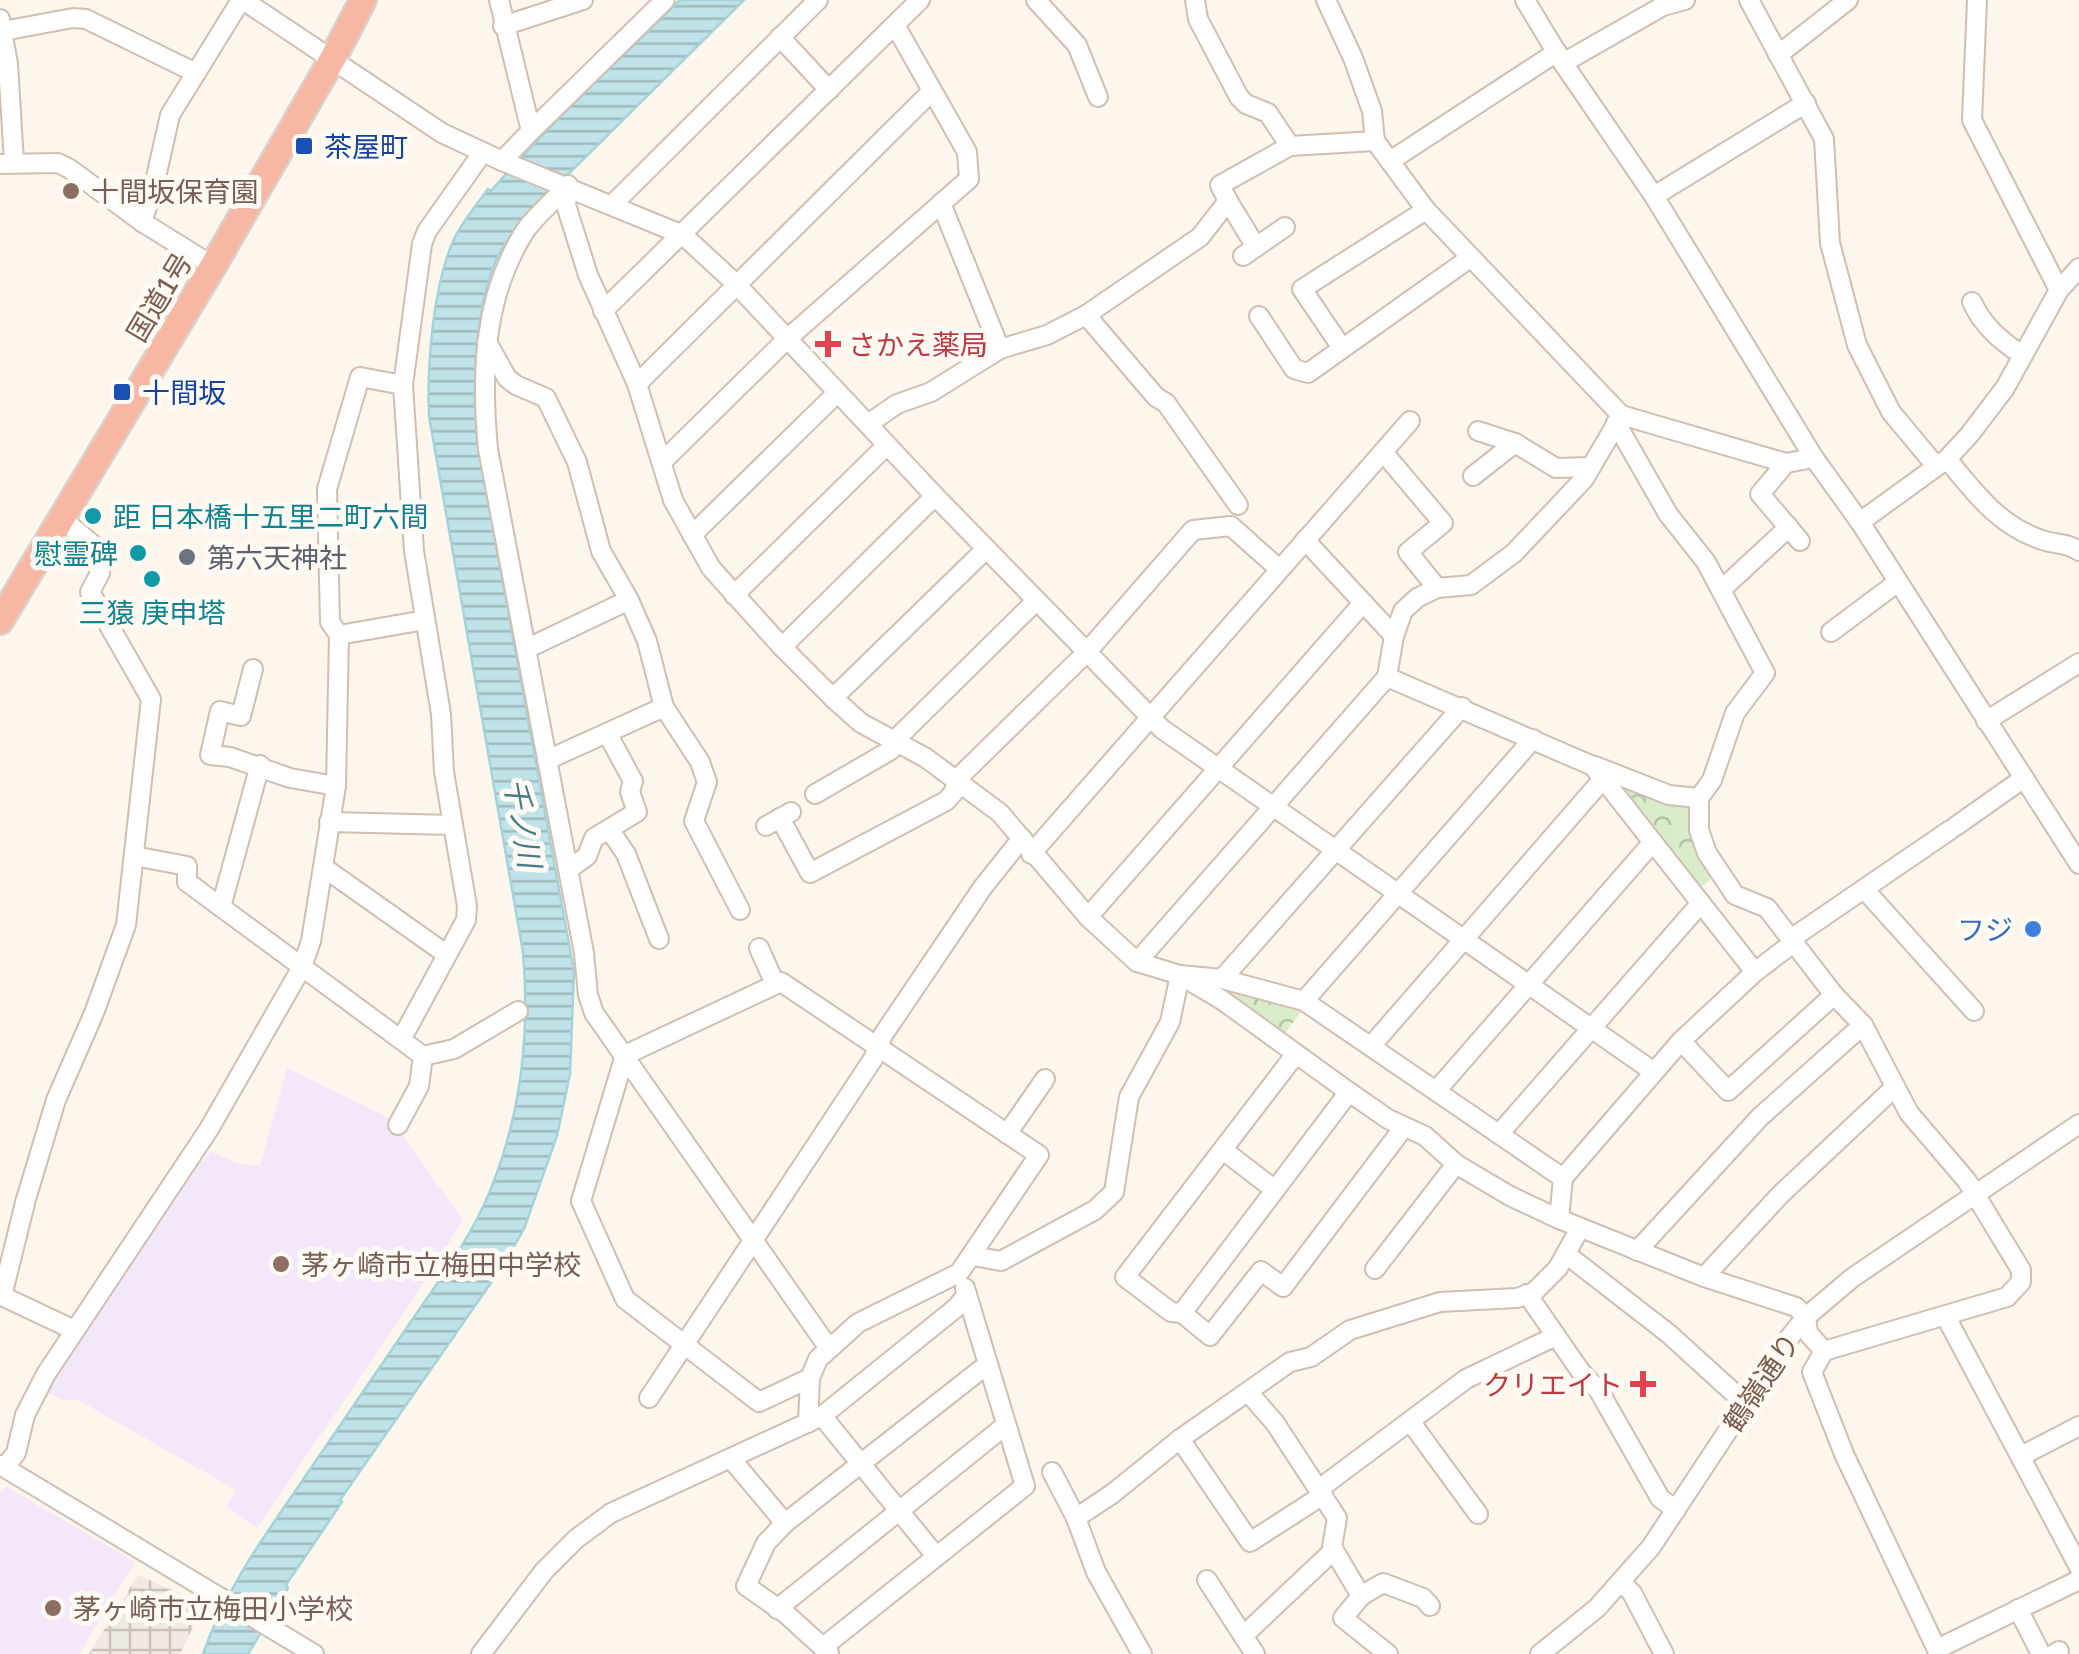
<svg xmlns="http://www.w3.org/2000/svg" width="2079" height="1654" font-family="'Golos Text','Noto Sans JP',sans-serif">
<defs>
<pattern id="industrial-grid" width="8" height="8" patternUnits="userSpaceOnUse" patternTransform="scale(2.5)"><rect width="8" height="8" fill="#efe9e4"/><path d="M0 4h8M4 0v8" fill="none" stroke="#c7c0bb"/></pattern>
<pattern id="park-crowns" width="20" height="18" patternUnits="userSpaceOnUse" patternTransform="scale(2.5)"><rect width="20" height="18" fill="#d8ecc9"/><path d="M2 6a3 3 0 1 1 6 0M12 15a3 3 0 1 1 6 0" fill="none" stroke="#b4c2a5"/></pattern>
<pattern id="water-rules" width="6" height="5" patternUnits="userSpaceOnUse" patternTransform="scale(2.5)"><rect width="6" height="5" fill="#bfe3e8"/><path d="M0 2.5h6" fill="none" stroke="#a0bbbe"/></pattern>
</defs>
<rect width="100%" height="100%" fill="#fdf6ec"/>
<path fill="url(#industrial-grid)" d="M138,1575L204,1604L180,1654H89Z"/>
<g fill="#f3e8fa">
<path d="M287,1068L391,1119L463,1220L408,1307L257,1528L226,1507L236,1490L78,1400H62L45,1392L193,1164L203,1162L211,1151L236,1163L260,1166Z"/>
<path d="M7,1487L135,1562L79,1654H0V1492Z"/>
</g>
<g fill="url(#park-crowns)">
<path d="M1606,773L1693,804L1716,875L1697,890Z"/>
<path d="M1207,984L1303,1009L1282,1037Z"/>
</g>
<path fill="url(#water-rules)" stroke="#a5d3da" stroke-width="2.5" d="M680,0H744L522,220C513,233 502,246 496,260C475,309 472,388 477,440L574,971L570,1074L557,1136L524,1229L502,1267L340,1500L342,1502L286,1585L288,1588L248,1654H203C224,1593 260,1542 296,1490C335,1433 373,1377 412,1320C440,1279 471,1238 490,1191C521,1115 530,1033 523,952L429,416C427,365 433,281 456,235C465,219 477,204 488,189L491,191C548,125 616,63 680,0Z"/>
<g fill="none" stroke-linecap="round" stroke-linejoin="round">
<g stroke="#d1beb0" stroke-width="22">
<g id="minor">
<path d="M243,0L442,133L502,161L683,235L736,284L935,496L1162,729L1654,1072"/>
<path d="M499,0L531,131L502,161"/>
<path d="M1036,0L1077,45L1098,97"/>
<path d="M1195,0L1198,19L1239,97L1246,104L1268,113L1290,146"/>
<path d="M1326,0L1353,58L1372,111L1375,141L1426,210L1621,415L1786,463L1814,458"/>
<path d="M1525,0L1563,63L1654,196L1814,458L1860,522L2079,864"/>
<path d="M1749,0L1824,139L1830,243L1857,345L1891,412L1936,466"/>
<path d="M1977,0L1972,120L2059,290"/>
<path d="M0,19L8,64L14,162"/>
<path d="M503,26L583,0"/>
<path d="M3,31L73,18L86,19L196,73"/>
<path d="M780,37L829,90"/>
<path d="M1778,55L1848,0"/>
<path d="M1563,63L1663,6L1685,0"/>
<path d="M531,131L665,0"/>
<path d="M1390,161L1557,52"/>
<path d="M0,164L58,163L70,169L142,222L213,266"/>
<path d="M568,185L566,205L588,275L637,384L673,500L711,568L782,647L833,698L861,723L926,758L1000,813L1088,917L1137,962L1180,975L1222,1000L1349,1092L1388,1119L1425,1136L1456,1164L1510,1196L1559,1219L1704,1277L1796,1307L1806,1317L1808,1333L1824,1351L1812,1372L1844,1454L1939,1654"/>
<path d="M567,186C554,201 536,215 525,231C483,297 481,374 488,449L584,953L588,995L594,1013L828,1347"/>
<path d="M1654,196L1806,103"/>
<path d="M1228,201L1256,247"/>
<path d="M613,204L818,0"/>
<path d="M142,222L154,186L170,115L241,0"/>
<path d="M1243,256L1285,227"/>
<path d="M1972,302C1983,326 2001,341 2022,355"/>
<path d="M603,311L920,0"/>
<path d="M1086,315L1156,397L1166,403L1238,505"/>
<path d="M1259,316L1294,369L1308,373L1470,258"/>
<path d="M487,342L507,378L516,385L546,398L577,462L601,551L629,600L647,641L664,707L700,762L707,782L694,821L740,910"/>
<path d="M1342,348L1302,289L1426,210"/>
<path d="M1000,349L1047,335L1086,315L1200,237L1228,201L1220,185L1290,146L1375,141"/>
<path d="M637,384L932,91"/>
<path d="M1616,423L1668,514L1706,562L1765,673L1735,713L1712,780L1699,798V830L1707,853L1735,895L1767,908L1834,995L1863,1025L1909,1113L1967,1181L2021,1270V1282L2007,1297L1824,1351"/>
<path d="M868,424L897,404L931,392L1000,349L941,203"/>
<path d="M1478,431L1515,443L1556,468L1591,467"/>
<path d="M1383,452L1443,523L1408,552L1437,588"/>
<path d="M1947,459C1974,492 1999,526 2042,540C2056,545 2066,542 2079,551"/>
<path d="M663,461L787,339L969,179L967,152L895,25"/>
<path d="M1786,463L1760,494L1800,541"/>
<path d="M1473,476L1515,443"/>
<path d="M61,518L92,544L100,573L90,592L151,699L126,925L94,1013L56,1100L26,1199L2,1296L74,1330"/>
<path d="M1860,522L1947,459L1970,434L2005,388L2059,290L2079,268"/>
<path d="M692,535L837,393"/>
<path d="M1305,540L1394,636L1387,677L1593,766L1755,972"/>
<path d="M1721,590L1789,527"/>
<path d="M734,595L887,445"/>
<path d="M1831,632L1898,582"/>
<path d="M339,635L425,620"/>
<path d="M1394,636L1403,611L1417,598L1437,588L1471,585L1514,553L1584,479L1621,416"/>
<path d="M782,647L935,496"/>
<path d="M526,649L629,600"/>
<path d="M253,669L241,716L220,711L210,755L230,757L290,778L336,786"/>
<path d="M833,698L986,549"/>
<path d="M1986,721L2079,663"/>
<path d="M547,760L664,707"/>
<path d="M1595,766L1669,795L1699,798"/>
<path d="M815,794L891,750L894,741L1036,601"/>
<path d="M780,818L810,873L946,801L954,792L956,780L1086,653L1193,530L1231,526L1279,569"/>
<path d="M329,822L453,825"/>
<path d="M766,826L791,812"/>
<path d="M1956,826L2024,778"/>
<path d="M609,829L626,854L659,939"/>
<path d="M1031,854L1410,421"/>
<path d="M134,856L187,866V882L423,1056L454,1049L518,1011"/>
<path d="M323,867L446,954"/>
<path d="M569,869L587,856L594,838L637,812L630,792L633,781L607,733"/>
<path d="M1864,889L1974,1011"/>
<path d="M221,907L260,765"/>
<path d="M1088,917L1363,603"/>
<path d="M759,948L775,984"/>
<path d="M1137,962L1387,677"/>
<path d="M1222,979L1462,707"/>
<path d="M1304,1001L1533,739"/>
<path d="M402,1038L466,920L467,906L444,772L441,714L414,551L403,385L422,244L427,231L483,152"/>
<path d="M1681,1041L1728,1091L1834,995"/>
<path d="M1372,1045L1603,779"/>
<path d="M1295,1055L1125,1277L1171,1312L1182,1313L1349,1092"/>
<path d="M1436,1091L1653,842"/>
<path d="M398,1125L419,1086L423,1056"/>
<path d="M1007,1134L1045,1079"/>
<path d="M1499,1134L1701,903"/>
<path d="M1223,1150L1275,1190"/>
<path d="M1559,1219L1563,1178L1681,1041L1755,972L1793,943L1798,934L1950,830"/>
<path d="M1637,1251L1760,1117L1863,1025"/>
<path d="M1566,1254L1669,1334L1746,1404"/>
<path d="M973,1256L1001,1261L1095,1210L1114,1192L1129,1097L1170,1022L1180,975L1222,979L1304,1001L1563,1178"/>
<path d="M1375,1269L1456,1164"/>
<path d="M1704,1277L1780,1195L1895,1087"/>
<path d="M1527,1294L1581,1372L1599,1391L1660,1498L1676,1510"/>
<path d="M1182,1313L1210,1336L1261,1271L1283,1287L1404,1127"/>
<path d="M1946,1317L2079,1567"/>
<path d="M1248,1392L1275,1423L1337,1518L1332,1547L1361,1596L1343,1618L1388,1654"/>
<path d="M649,1398L873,1059L883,1035L983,887L1022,838"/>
<path d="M822,1416L936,1556"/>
<path d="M1410,1421L1478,1514"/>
<path d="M808,1423L810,1378L818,1359L858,1323L959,1273L1039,1155L781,982L625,1055L581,1201L625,1299L759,1402L810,1378"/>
<path d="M1180,1439L1250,1542L1323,1495"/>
<path d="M2021,1456L2079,1426"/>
<path d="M732,1460L785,1523L766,1543L746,1586L785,1613L829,1653"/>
<path d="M0,1465L314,1654"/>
<path d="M5,1467L16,1453L25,1415L46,1374L209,1129L302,967L311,941L336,786L339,635L330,622L327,489L360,377L403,385"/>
<path d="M1052,1472L1076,1518L1096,1572L1142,1654"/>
<path d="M1319,1489L1466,1379L1556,1336"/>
<path d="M1076,1518L1112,1494L1180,1439L1290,1362L1311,1357L1350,1330L1440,1302L1517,1298L1534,1292L1558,1268L1580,1228"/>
<path d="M785,1523L988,1364"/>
<path d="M1207,1580L1255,1654"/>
<path d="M1621,1582L1632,1593L1664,1654"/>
<path d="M1361,1596L1383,1583L1423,1598L1430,1606"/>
<path d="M777,1609L1006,1425"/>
<path d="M2018,1609L2041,1654"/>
<path d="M1243,1636L1334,1550"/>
<path d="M823,1647L1025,1486L965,1288"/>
<path d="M1937,1649L2079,1580"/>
<path d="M481,1654L544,1571L576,1539L611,1513L822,1416L957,1307L967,1294"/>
<path d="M1540,1654L1597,1608L1651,1547L1789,1338L1806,1317L1852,1278L2079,1124"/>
<path d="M2054,1654L2059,1651"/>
</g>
</g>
<g stroke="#dad1cd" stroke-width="30">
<path id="highway" d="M0,621L213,266L333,58L363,0"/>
</g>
<use href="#minor" stroke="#fff" stroke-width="18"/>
<use href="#highway" stroke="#f7b7a3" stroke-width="25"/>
</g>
<g fill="#1a4fb4" stroke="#fffaf3" stroke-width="4">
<rect x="294" y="136" width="20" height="20" rx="5"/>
<rect x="112" y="382" width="20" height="20" rx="5"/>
</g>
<g fill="#8d6e63" stroke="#fffaf3" stroke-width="4">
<circle cx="71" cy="191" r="10"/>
<circle cx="281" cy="1264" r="10"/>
<circle cx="53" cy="1608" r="10"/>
</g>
<g fill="#e0444e" stroke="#fffaf3" stroke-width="4">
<path d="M823 329h10v10h10v10h-10v10h-10v-10h-10v-10h10z"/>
<path d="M1638 1369h10v10h10v10h-10v10h-10v-10h-10v-10h10z"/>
</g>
<g fill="#0f9aa8" stroke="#fffaf3" stroke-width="4">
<circle cx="93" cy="516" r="10"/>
<circle cx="138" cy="553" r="10"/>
<circle cx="152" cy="579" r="10"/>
</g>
<circle fill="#6b7280" stroke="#fffaf3" stroke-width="4" cx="187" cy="557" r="10"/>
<circle fill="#3f7fe0" stroke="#fffaf3" stroke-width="4" cx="2033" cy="929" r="10"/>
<g text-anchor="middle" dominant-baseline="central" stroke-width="10" stroke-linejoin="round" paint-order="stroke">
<g font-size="28" fill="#164399" stroke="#fffaf3" text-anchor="start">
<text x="324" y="146">茶屋町</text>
<text x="142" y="392">十間坂</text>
</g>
<g font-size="28" fill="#785e54" stroke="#fffaf3" text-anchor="start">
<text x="91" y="191">十間坂保育園</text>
<text x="301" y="1264">茅ヶ崎市立梅田中学校</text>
<text x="73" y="1608">茅ヶ崎市立梅田小学校</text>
</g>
<g font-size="28" fill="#7a5c4d" stroke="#fffaf3">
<text transform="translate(159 297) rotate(-59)">国道1号</text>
<text transform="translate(1761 1382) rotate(-56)">鶴嶺通り</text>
</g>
<g font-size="28" fill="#be3a42" stroke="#fffaf3" text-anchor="start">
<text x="848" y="344">さかえ薬局</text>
<text x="1623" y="1384" text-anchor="end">クリエイト</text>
</g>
<g font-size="28" fill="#0d838f" stroke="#fffaf3" text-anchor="start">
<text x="113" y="516">距 日本橋十五里二町六間</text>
<text x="118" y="553" text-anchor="end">慰霊碑</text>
<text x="152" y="612" text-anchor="middle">三猿 庚申塔</text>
</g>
<g font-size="28" fill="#5b616d" stroke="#fffaf3" text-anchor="start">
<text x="207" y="557">第六天神社</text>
</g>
<g font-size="28" fill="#366cbe" stroke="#fffaf3" text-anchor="end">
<text x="2013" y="929">フジ</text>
</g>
<g font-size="30" font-style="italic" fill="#437c86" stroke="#fffaf3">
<text transform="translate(523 823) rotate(80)">千ノ川</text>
</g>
</g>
</svg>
